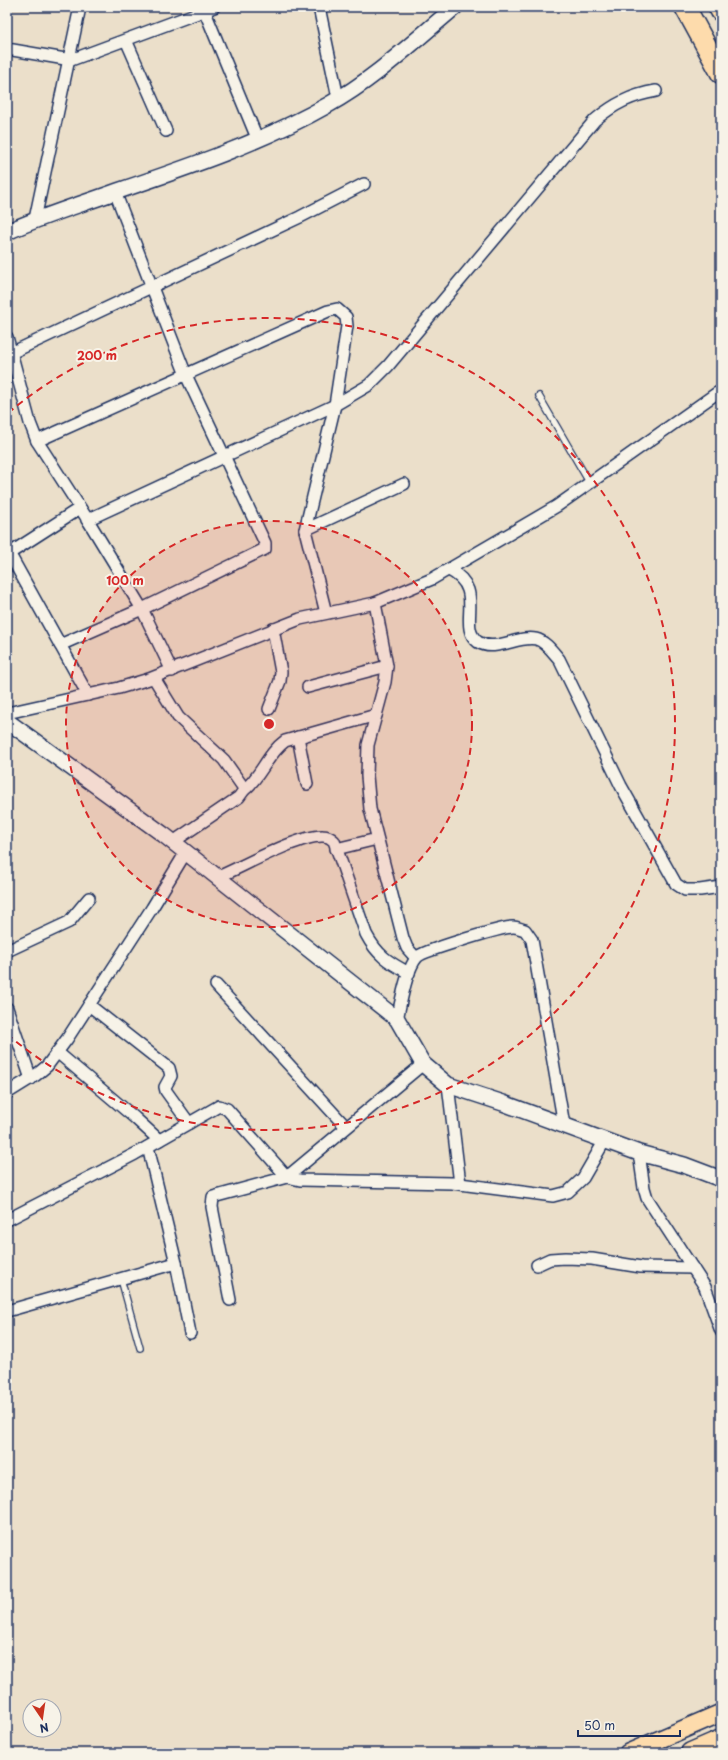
<svg xmlns="http://www.w3.org/2000/svg" width="728" height="1760" font-family="'Playpen Sans',sans-serif">
<rect width="100%" height="100%" fill="#ebdfca"/>
<filter id="ink" filterUnits="userSpaceOnUse"><feTurbulence type="fractalNoise" baseFrequency=".025" numOctaves="2"/><feDisplacementMap in="SourceGraphic" scale="8" xChannelSelector="R" yChannelSelector="G"/><feConvolveMatrix kernelMatrix="1 2 1 2 8 2 1 2 1" color-interpolation-filters="sRGB"/></filter>
<g filter="url(#ink)">
<g fill="none" stroke-linecap="round" stroke-linejoin="round">
<g stroke="#1b2f5e" stroke-width="8">
<g id="lane">
<path d="M539,396L589,482"/>
<path d="M121,1279L140,1348"/>
</g>
</g>
<g stroke="#1b2f5e" stroke-width="14">
<g id="street">
<path d="M203,7L257,138"/>
<path d="M319,7L338,98"/>
<path d="M126,40L166,131"/>
<path d="M7,49L71,60L214,7"/>
<path d="M35,219L80,7"/>
<path d="M7,337L30,423L37,441L86,517L142,609L172,671"/>
<path d="M11,353L300,217L364,184"/>
<path d="M37,441L328,311L337,309L346,317L347,326L335,405L305,530L326,613"/>
<path d="M87,520L335,405L369,385L388,366L595,120C614,104 632,95 656,91"/>
<path d="M305,530L404,484"/>
<path d="M9,553L88,695"/>
<path d="M7,555L80,508"/>
<path d="M449,570C488,589 456,626 478,642C495,653 518,635 536,639C545,641 553,652 559,659L621,786L676,884L685,890H700L721,887"/>
<path d="M375,603L387,666L385,682L368,745L367,776L370,809L403,938L407,948L416,958"/>
<path d="M60,645L142,609L265,549V543L186,375L115,192"/>
<path d="M154,678L178,717L224,760L243,787L244,790L239,797L173,842"/>
<path d="M308,687L387,666"/>
<path d="M269,709L280,681L281,672L273,629"/>
<path d="M7,713L119,688L149,679L300,619L375,603L432,579L557,506L717,393"/>
<path d="M298,737L307,784"/>
<path d="M244,790C261,777 267,754 285,741L376,715"/>
<path d="M336,849L377,839"/>
<path d="M218,877C242,867 299,835 323,836C328,836 331,838 334,841L366,934C377,955 388,962 409,973"/>
<path d="M7,951L69,922L89,898"/>
<path d="M216,985L346,1127"/>
<path d="M89,1005L169,1068L171,1076L165,1087L166,1091L189,1123"/>
<path d="M7,1008L31,1079"/>
<path d="M397,1019C401,1003 406,970 417,957C423,951 502,927 513,927C517,927 521,929 525,930L532,940L564,1125"/>
<path d="M57,1052L135,1118L159,1140"/>
<path d="M448,1085L460,1184"/>
<path d="M7,1093L36,1075L47,1066L67,1039L152,908L186,852"/>
<path d="M148,1147L176,1263L190,1333"/>
<path d="M639,1153L644,1188L647,1198L705,1287L721,1331"/>
<path d="M7,1220L135,1154L219,1106L227,1109L287,1177L300,1180L452,1183L553,1196L568,1192L583,1178L605,1140"/>
<path d="M537,1265L550,1259L565,1258L592,1259L641,1267L693,1268"/>
<path d="M230,1300L212,1207L213,1197L287,1177L423,1064"/>
<path d="M7,1311L176,1263"/>
</g>
</g>
<g stroke="#1b2f5e" stroke-width="18">
<g id="secondary">
<path d="M7,232C42,216 79,205 115,192C186,168 263,142 328,105C375,79 414,41 455,7"/>
<path d="M7,721L164,835L397,1019L423,1064L448,1085L503,1103L639,1153L684,1165L721,1179"/>
</g>
</g>
<g stroke="#1b2f5e" stroke-width="20">
<path id="primary" d="M628,1753L721,1713"/>
</g>
<g stroke="#1b2f5e" stroke-width="23">
<g id="highway">
<path d="M685,7L721,73"/>
<path d="M719,7L721,11"/>
<path d="M691,1753L721,1740"/>
</g>
</g>
<use href="#lane" stroke="#f7f3e8" stroke-width="5.5"/>
<use href="#street" stroke="#f7f3e8" stroke-width="11"/>
<use href="#secondary" stroke="#f7f3e8" stroke-width="15"/>
<use href="#primary" stroke="#fddbac" stroke-width="17"/>
<use href="#highway" stroke="#fddbac" stroke-width="20"/>
</g>
</g>
<circle cx="269" cy="724" r="203" fill="#d62828" fill-opacity=".12"/>
<g fill="none" stroke="#d62828" stroke-width="2" stroke-dasharray="7 5">
<circle cx="269" cy="724" r="203"/>
<path d="M8 413A406 406 0 1 1 8 1035"/>
</g>
<circle cx="269" cy="724" r="6" fill="#d62828" stroke="#f7f3e8" stroke-width="2"/>
<g font-size="12" text-anchor="middle" font-weight="bold" fill="#d62828" stroke="#f7f3e8" stroke-width="4" stroke-linejoin="round" paint-order="stroke">
<text x="97" y="360">200 m</text>
<text x="125" y="585">100 m</text>
</g>
<rect width="728" height="1760" fill="none" stroke="#f7f3e8" stroke-width="24"/>
<rect x="12" y="12" width="704" height="1736" fill="none" stroke="#1b2f5e" stroke-width="1.5" filter="url(#ink)"/>
<g transform="translate(42 1718) rotate(167)"><circle r="19" fill="#f7f3e8" stroke="#9fa5b1"/>
<path d="M0-3L7 15L0 10L-7 15Z" fill="#c8321e"/>
<text y="-6" font-size="11" font-weight="bold" text-anchor="middle" fill="#1b2f5e">N</text>
</g>
<path d="M578 1730v6h102v-6" fill="none" stroke="#1b2f5e" stroke-width="2"/>
<text x="584" y="1730" font-size="12" fill="#1b2f5e" stroke="#f7f3e8" stroke-width="3" paint-order="stroke">50 m</text>
</svg>
